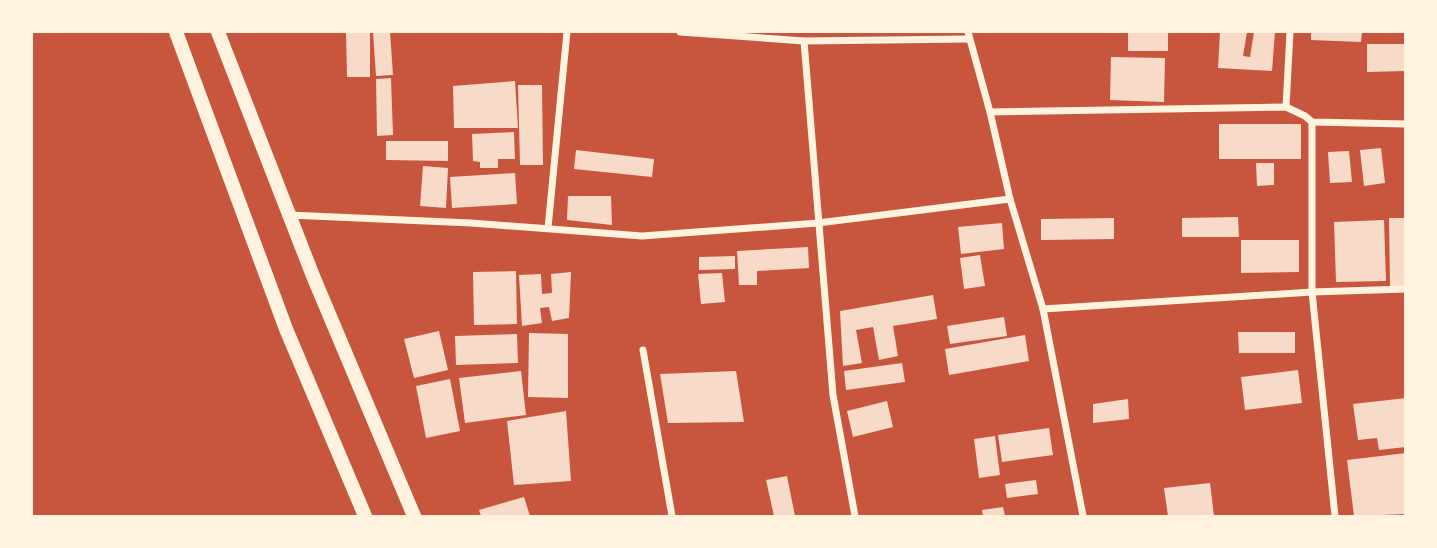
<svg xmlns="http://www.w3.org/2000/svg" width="1437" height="548" font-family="Poppins,sans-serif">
<rect width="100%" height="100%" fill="#c8553d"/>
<g fill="#f7dbc8">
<path d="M346,32H370V77H347Z"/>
<path d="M373,32H390L393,75L376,76Z"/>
<rect x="1128" y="32" width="40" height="19"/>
<path d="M1220,32H1247L1243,56L1250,57L1254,32H1275L1272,71L1218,68Z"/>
<path d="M1311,32H1362L1361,42L1311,40Z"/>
<path d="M1367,44H1406V71L1367,72Z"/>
<path d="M1111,57L1165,58L1164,102L1110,100Z"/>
<path d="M391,78L393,135L377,136L376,79Z"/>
<path d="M515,81L518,128H454L453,86Z"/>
<path d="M518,85H542L543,165H520Z"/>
<rect x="1219" y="124" width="82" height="35"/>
<path d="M514,132L515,159H498V168H480V162L473,161L472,134Z"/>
<path d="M386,141H448V161L386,160Z"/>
<path d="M1381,148L1385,183L1364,186L1360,150Z"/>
<path d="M576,150L654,159L652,177L574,169Z"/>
<path d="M1349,151L1352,182L1330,183L1328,152Z"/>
<path d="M1256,163H1274V185L1257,186Z"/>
<path d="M423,166L448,168L446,208L420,206Z"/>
<path d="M515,173L517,204L452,208L450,177Z"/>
<path d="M568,196H611L612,225L567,220Z"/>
<path d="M1238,217L1239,237H1182V218Z"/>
<path d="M1114,218V239L1041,240V219Z"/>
<path d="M1389,218H1406V286H1390Z"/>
<path d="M1384,220L1386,281L1336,282L1334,222Z"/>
<path d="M1002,223L1004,249L961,254L958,227Z"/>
<path d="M1241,240H1299V272L1241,273Z"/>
<path d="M808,247L809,268L757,271V285H739L737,251Z"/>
<path d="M980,255L985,286L964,289L960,258Z"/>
<path d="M735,256V269L699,270V257Z"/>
<path d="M516,271L517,324L474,325L473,272Z"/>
<path d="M571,272L569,318L552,321L549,307L540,308L542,323L522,326L519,275L541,274L542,294L552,293L551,274Z"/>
<path d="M722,273L725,302L701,304L698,274Z"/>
<path d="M933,295L937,319L893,326L898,356L879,360L873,327L856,330L862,363L843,366L840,311Z"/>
<path d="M1004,317L1007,336L950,344L947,326Z"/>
<path d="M439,331L448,370L414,378L404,339Z"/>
<path d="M1238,332H1295V353H1239Z"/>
<path d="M529,333L568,334V398L528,397Z"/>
<path d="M517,334L518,363L456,365L455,336Z"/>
<path d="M1025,335L1029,361L949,375L945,349Z"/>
<path d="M902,363L905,382L846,390L844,371Z"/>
<path d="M1298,370L1302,403L1245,410L1241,377Z"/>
<path d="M521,371L526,415L465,423L459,378Z"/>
<path d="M736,371L744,422L668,423L660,374Z"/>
<path d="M450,379L460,431L426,438L416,386Z"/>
<path d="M1406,398V447L1379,450L1377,438L1358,440L1353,404Z"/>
<path d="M1128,399L1129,419L1093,423V404Z"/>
<path d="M887,401L893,427L853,437L847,411Z"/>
<path d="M566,411L571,481L514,485L507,421Z"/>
<path d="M1049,428L1053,455L1002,462L998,435Z"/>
<path d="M995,436L1000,475L979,478L974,439Z"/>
<path d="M1406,453V514L1354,516L1347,460Z"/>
<path d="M787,476L795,516H774L766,480Z"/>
<path d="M1036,480L1038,494L1007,498L1005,484Z"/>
<path d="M1210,483L1214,516H1168L1164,488Z"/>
<path d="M524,497L530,516H481L479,510Z"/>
<path d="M1003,507L1005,516H983L982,510Z"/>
</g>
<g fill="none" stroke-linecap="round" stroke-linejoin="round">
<g stroke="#fff3e0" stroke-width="7">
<path d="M680,32L804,41L969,39"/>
<path d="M968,32L990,112L1010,199L1043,309L1083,516"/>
<path d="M804,41L833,395L855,516"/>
<path d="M1286,107L1290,32"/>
<path d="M990,112L1286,107L1305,116L1312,122L1406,124"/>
<path d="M1312,122V292L1335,516"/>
<path d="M289,215L471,223L642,236L818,223L1010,199"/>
<path d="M548,228L567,32"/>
<path d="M1043,309L1312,292L1406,289"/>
<path d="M643,350L672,516"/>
</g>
<g stroke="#fff3e0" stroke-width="14">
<path d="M176,32L286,329L365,516"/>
<path d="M218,32L313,276L414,516"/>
</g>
</g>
<rect width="1437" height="548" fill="none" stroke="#fff3e0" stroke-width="66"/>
</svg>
